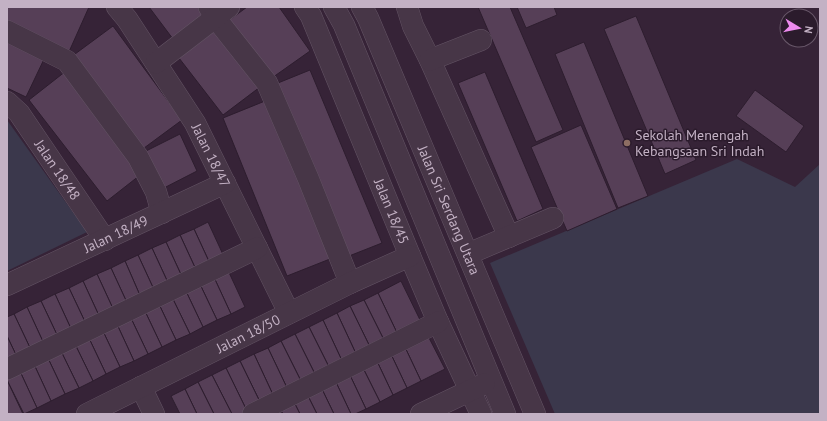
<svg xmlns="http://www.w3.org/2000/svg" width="827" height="421" font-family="'PT Sans',sans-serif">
<rect width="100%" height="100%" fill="#362337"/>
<g fill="#3b384c">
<path d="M7,120L87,232L7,271Z"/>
<path d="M737,159L795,187L820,164V414H555L490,263Z"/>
</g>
<g fill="#563f57" stroke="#2d1d2e">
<path d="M7,7H89L68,54L7,26Z"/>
<path d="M149,7H204L208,13L173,39Z"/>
<path d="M247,7H279L310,51L269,80L228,21Z"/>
<path d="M478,7H510L563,130L536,142Z"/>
<path d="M517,7H554L557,15L526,28Z"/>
<path d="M636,16L696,160L665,174L604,29Z"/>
<path d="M113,26L182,120L140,151L71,57Z"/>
<path d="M221,26L264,84L223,115L179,58Z"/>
<path d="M7,37L46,55L26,97L7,88Z"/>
<path d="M584,42L648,196L618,208L555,54Z"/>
<path d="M310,70L382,243L344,258L273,85Z"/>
<path d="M66,71L144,172L107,201L29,100Z"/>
<path d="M485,72L543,209L517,221L458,83Z"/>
<path d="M755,90L804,126L786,152L736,116Z"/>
<path d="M270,99L335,257L287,276L223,118Z"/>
<path d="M581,125L617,209L567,231L531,147Z"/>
<path d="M180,134L197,171L160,190L142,153Z"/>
<path d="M208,222L226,261L212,268L194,229Z"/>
<path d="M194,229L212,268L198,274L180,235Z"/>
<path d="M180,235L198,274L184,281L166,242Z"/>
<path d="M166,242L184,281L170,287L152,248Z"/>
<path d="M152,248L170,287L156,294L138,255Z"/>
<path d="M138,255L156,294L142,300L125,261Z"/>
<path d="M125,261L142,300L129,307L111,268Z"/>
<path d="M226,266L245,307L231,314L212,273Z"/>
<path d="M111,268L129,307L115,313L97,274Z"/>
<path d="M212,273L231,314L217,320L198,280Z"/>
<path d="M97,274L115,313L101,320L83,281Z"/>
<path d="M198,280L217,320L203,327L184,287Z"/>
<path d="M83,281L101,320L87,326L69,288Z"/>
<path d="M401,281L423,326L399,337L378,293Z"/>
<path d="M184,287L203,327L190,334L170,293Z"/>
<path d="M69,288L87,326L73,333L55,294Z"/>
<path d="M170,293L190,334L176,340L157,300Z"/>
<path d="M378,293L399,337L386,344L364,300Z"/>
<path d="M55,294L73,333L59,339L41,301Z"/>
<path d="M157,300L176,340L162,347L143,307Z"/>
<path d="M364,300L386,344L372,351L350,306Z"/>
<path d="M41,301L59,339L45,346L27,307Z"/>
<path d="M350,306L372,351L358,358L337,313Z"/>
<path d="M27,307L45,346L32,352L14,314Z"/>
<path d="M143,307L162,347L148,354L129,314Z"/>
<path d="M337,313L358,358L344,365L323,320Z"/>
<path d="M14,314L32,352L18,359L7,336V317Z"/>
<path d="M129,314L148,354L134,361L115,320Z"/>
<path d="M115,320L134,361L120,367L101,327Z"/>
<path d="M323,320L344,365L331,371L309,327Z"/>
<path d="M101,327L120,367L106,374L87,334Z"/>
<path d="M309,327L331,371L317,378L295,334Z"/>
<path d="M426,332L445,369L421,381L403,343Z"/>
<path d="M87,334L106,374L93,381L73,340Z"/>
<path d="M295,334L317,378L303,385L281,341Z"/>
<path d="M7,336L18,359L7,364Z"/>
<path d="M73,340L93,381L79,388L59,347Z"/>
<path d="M281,341L303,385L289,392L268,348Z"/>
<path d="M403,343L421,381L407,388L389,350Z"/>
<path d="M59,347L79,388L65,394L46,354Z"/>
<path d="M268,348L289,392L275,399L254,354Z"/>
<path d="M389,350L407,388L393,395L375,357Z"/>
<path d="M46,354L65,394L51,401L32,360Z"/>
<path d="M254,354L275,399L262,406L240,361Z"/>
<path d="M375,357L393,395L380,402L361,364Z"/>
<path d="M32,360L51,401L37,408L18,367Z"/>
<path d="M240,361L262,406L248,413L226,368Z"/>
<path d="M361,364L380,402L366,409L348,371Z"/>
<path d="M18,367L37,408L24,414L7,380V372Z"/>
<path d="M226,368L248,413L245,414H232L212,375Z"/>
<path d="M348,371L366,409L355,414H351L334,378Z"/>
<path d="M212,375L232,414H214L198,382Z"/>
<path d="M334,378L351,414H334L320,385Z"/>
<path d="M7,380L23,414H7Z"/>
<path d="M198,382L214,414H197L185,389Z"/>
<path d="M320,385L334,414H317L306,392Z"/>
<path d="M185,389L197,414H180L171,396Z"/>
<path d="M306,392L317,414H300L292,398Z"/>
<path d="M292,398L300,414H283L279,405Z"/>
</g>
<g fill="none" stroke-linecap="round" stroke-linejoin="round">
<g stroke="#645465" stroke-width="22">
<g id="minor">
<path id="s1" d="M117,7L127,19L195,123L289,313"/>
<path d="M209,7L214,16L267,83L308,178L350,283"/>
<path id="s2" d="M305,7L311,16L410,256L438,322L481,414"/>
<path d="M334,7L344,25L505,414"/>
<path id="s3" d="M362,7L368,18L535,414"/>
<path d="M407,7L413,26L430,60L509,237"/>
<path d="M7,31L67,61L138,157L156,192L162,213"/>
<path d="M430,60L481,40"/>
<path d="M156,63L229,7"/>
<path id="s4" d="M7,102L19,113L105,240"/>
<path d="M468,254L553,218"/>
<path id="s5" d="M7,285L225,183"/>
<path d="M7,369L257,248"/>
<path d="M141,387L154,414"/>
<path id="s6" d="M87,414L350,283L410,256"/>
<path d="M253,414L438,322"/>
<path d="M421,414L484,384"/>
</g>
</g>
<use href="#minor" stroke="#473647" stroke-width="21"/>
</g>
<circle fill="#8d6e63" stroke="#2b1b2c" stroke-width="1.5" cx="627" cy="143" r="4"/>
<g text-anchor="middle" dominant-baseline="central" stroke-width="3" stroke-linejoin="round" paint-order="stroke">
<g font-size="14" fill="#c3b1c4" stroke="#2b1b2c" text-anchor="start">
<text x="635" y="135">Sekolah Menengah<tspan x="635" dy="16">Kebangsaan Sri Indah</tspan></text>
</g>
<g font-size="14" fill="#c3b1c4" stroke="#2b1b2c">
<text stroke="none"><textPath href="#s1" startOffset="176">Jalan 18/47</textPath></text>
<text stroke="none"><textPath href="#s4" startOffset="85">Jalan 18/48</textPath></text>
<text stroke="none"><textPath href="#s3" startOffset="221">Jalan Sri Serdang Utara</textPath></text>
<text stroke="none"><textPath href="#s2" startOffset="222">Jalan 18/45</textPath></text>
<text stroke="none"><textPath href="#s5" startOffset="120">Jalan 18/49</textPath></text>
<text stroke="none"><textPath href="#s6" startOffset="180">Jalan 18/50</textPath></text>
</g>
</g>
<rect width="827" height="421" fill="none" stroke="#c3b1c4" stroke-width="16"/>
<g transform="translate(799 28) rotate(100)"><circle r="19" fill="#2b1b2c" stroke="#685769"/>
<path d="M0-3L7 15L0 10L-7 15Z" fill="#ed8bee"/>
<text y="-6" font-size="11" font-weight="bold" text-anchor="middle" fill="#c3b1c4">N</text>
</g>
</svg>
